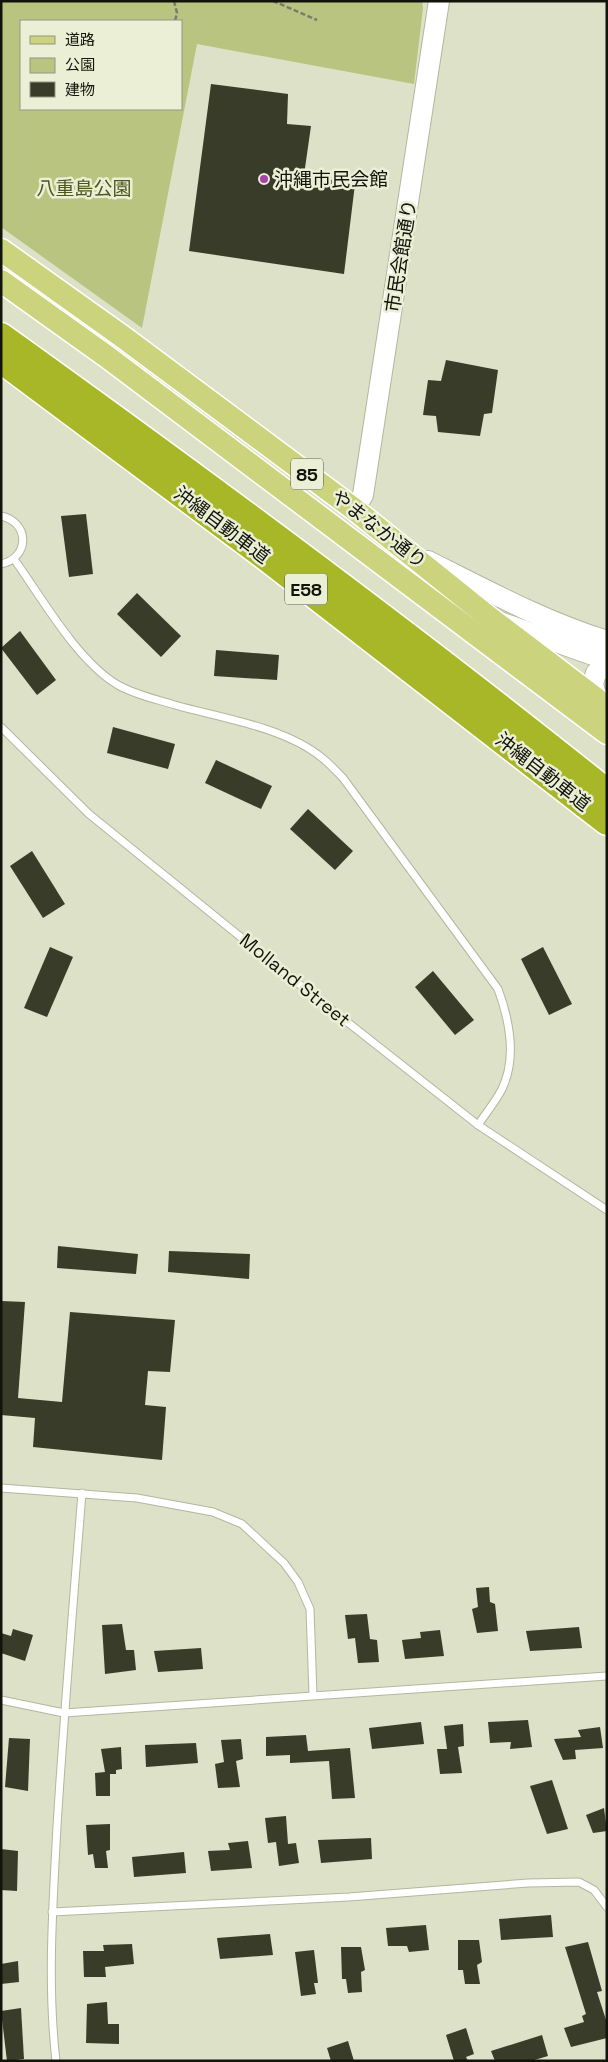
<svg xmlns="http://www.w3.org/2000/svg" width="608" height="2062" font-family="'Space Grotesk','Noto Sans JP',sans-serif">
<rect width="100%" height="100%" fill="#dde1c8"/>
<path fill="#b9c480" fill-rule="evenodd" d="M1,1H422L423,8L414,84L197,44L142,328L1,227ZM21,21H181V109H21Z"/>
<g fill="#393c28">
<path d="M211,84L288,94L287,124L311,126L304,175L355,184L344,274L189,251Z"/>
<path d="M446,360L498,370L492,413L484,414L480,436L438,432L436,416L423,415L428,380L441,381Z"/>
<path d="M86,514L93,574L69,577L61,516Z"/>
<path d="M137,593L181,636L161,657L117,614Z"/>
<path d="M20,631L56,680L37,695L1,648Z"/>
<path d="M216,650L279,655L277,680L214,676Z"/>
<path d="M113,727L175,744L168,769L107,753Z"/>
<path d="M216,760L272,786L261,809L205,783Z"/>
<path d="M308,809L353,851L335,870L290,829Z"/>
<path d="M32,851L65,904L43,918L10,866Z"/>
<path d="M50,947L73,957L47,1017L24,1008Z"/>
<path d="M543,947L572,1004L549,1015L521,959Z"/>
<path d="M433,971L474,1020L455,1035L415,987Z"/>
<path d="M58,1246L138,1254L136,1274L57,1268Z"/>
<path d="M169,1251L250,1254L249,1279L168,1272Z"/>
<path d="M1,1301L25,1302L18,1398L62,1402L70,1312L175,1320L170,1372L148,1371L145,1405L166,1407L162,1460L33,1447L35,1418L1,1415Z"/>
<path d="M489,1587L490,1602L495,1604L498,1631L477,1633L472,1609L478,1607L476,1588Z"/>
<path d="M367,1614L370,1639L377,1640L379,1662L358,1663L355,1638L348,1639L345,1615Z"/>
<path d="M122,1624L126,1650H134L136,1670L105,1674L102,1625Z"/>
<path d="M579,1627L582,1648L530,1651L526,1631Z"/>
<path d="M13,1629L33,1635L25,1661L1,1653V1633L11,1636Z"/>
<path d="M440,1630L444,1656L405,1659L402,1640L421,1638L420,1632Z"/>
<path d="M201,1648L203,1669L158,1672L154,1651Z"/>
<path d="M528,1720L532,1747L510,1749L511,1742L490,1743L488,1722Z"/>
<path d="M421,1722L424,1744L372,1749L369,1728Z"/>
<path d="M463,1724L464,1746L458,1747L462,1773L440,1774L437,1749H447L444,1726Z"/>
<path d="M600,1727L603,1748L575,1750L576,1759L563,1760L554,1739L581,1737L578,1730Z"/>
<path d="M306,1735L308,1751L350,1748L355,1798L332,1799L329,1761L290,1763V1755L266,1756V1737Z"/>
<path d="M9,1738L30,1739L28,1791L5,1787Z"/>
<path d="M241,1739L243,1759L236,1761L240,1787L218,1788L215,1764L224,1762L221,1740Z"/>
<path d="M196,1743L198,1763L146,1767L145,1745Z"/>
<path d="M121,1747L122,1769L116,1770V1774H110V1796H96L95,1773L105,1772L101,1749Z"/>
<path d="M552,1780L568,1829L547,1834L530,1786Z"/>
<path d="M604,1808L607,1831L593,1833L586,1815Z"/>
<path d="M286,1816L288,1844L296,1843L299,1863L279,1866L276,1842L268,1843L265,1818Z"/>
<path d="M110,1824V1850L106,1851L108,1868H95L93,1854L88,1855L86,1825Z"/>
<path d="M371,1838L372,1859L321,1863L318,1840Z"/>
<path d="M248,1841L252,1868L211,1871L208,1851L230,1850L228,1843Z"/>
<path d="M1,1849L18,1851L17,1891L1,1890Z"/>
<path d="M184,1852L186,1873L134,1877L132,1857Z"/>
<path d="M551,1915L553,1937L501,1940L499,1919Z"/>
<path d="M426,1925L429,1950L409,1952L407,1946H388L386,1928Z"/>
<path d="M270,1934L273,1955L220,1959L217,1938Z"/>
<path d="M458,1940H479L482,1962L477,1965L480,1984H465L463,1970H458Z"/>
<path d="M588,1942L602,1991L597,1992L607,2023V2038L571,2047L564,2028L584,2022L582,2016L586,2014L565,1947Z"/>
<path d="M132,1944L134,1964L105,1967L106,1977H84L83,1951H104L103,1945Z"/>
<path d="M341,1947H361L365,1970L361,1972L362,1992L348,1993L346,1979H342Z"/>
<path d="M314,1950L318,1983H314L316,1994L301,1996L295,1952Z"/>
<path d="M18,1961L19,1982L1,1984V1964Z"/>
<path d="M107,2002L108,2024H119V2044L86,2043L87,2004Z"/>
<path d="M21,2008L24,2059L7,2061L1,2011Z"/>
<path d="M466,2028L474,2054L466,2057L468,2061H454L446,2035Z"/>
<path d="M542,2035L548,2056L531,2061H495L491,2051Z"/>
<path d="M348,2041L354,2061H331L327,2048Z"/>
</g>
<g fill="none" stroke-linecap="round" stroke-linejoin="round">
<g stroke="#b3b79f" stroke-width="9">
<g id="lane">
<path d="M1,516C30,522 30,558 1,564"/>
<path d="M14,559C42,598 77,661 118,685C135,695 156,699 175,705C221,718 284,727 321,757C329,763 336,771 343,778L498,989C509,1019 517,1058 502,1089C496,1101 486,1113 478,1125"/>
<path d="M1,727L89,814L280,969L478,1125L607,1210"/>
<path d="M1,1488L137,1498L213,1512L242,1524L284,1563L298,1582L310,1609L313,1695"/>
<path d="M1,1700L64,1713L607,1676"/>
<path d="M52,1912L349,1897L528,1883L579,1882L594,1890L607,1907"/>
<path d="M56,2061C47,1983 53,1904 57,1826C64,1715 73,1604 82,1493"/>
</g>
</g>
<g stroke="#b3b79f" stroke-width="22">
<g id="secondary">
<path d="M354,509L363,495L439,1"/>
<path d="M428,561C486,590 545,622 607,641"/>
<path d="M500,622L607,660"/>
<path d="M597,700L593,684L596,673L607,666"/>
</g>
</g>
<g stroke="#fff" stroke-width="25">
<g id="primary">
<path d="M1,250L123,337L354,509L491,619L607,707"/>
<path d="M1,281L106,356L607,733"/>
</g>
</g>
<g stroke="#fff" stroke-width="29">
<g id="highway">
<path d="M1,336C206,483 410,634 607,792"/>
<path d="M1,360L268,559L607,822"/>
</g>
</g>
<g stroke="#797c6b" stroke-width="2.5" stroke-dasharray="5 2.5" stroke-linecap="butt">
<path d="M174,1L177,13L175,21"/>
<path d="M273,1L317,20"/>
</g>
<use href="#lane" stroke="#fff" stroke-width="7"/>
<use href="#secondary" stroke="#fff" stroke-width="20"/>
<use href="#primary" stroke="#cbd47d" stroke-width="22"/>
<use href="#highway" stroke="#a8b727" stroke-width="26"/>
</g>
<circle fill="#a442a9" stroke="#eaefd5" stroke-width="2" cx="264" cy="179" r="5"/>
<g text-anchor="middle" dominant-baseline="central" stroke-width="5" stroke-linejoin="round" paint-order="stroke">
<g fill="#eaefd5" stroke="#535648" stroke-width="1">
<rect x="291" y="458.5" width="32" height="31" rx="4"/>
<rect x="285" y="573.5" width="42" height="31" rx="4"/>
</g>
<g font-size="18" font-weight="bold" fill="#12140b">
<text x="307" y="474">85</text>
<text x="306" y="589">E58</text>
</g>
<g font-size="19" fill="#12140b" stroke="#eaefd5" text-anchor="start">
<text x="274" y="179">沖縄市民会館</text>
</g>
<g font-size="19" fill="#4e551d" stroke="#eaefd5">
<text x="84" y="188">八重島公園</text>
</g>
<g font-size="19" fill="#12140b" stroke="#eaefd5">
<text transform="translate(401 256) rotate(-81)">市民会館通り</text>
<text transform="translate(222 525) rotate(37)">沖縄自動車道</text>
<text transform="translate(379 529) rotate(38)">やまなか通り</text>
<text transform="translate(543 772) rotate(38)">沖縄自動車道</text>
<text transform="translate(295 980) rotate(39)">Molland Street</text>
</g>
</g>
<rect width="608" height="2062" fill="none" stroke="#12140b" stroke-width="5"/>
<rect x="20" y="20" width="162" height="90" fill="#eaefd5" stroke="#949784"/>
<rect x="30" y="36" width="25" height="8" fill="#cbd47d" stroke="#949784"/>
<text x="65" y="45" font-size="15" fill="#12140b">道路</text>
<rect x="30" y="58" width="25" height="15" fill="#b9c480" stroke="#949784"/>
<text x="65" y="70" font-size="15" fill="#12140b">公園</text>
<rect x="30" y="82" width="25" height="15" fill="#393c28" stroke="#949784"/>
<text x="65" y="95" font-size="15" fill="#12140b">建物</text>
</svg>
